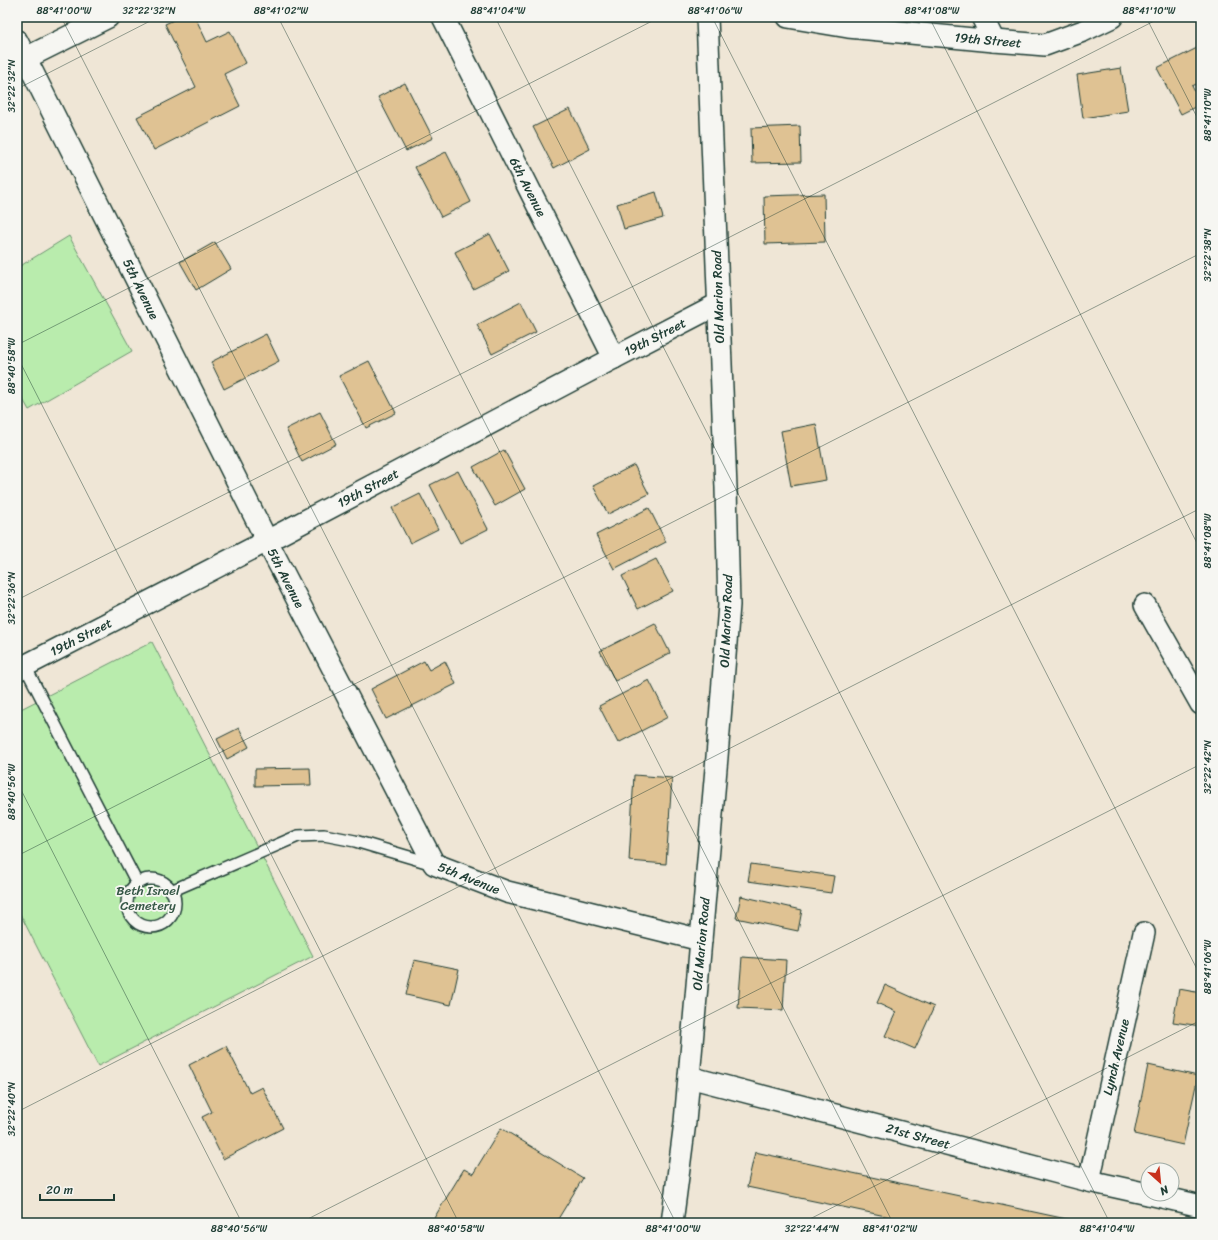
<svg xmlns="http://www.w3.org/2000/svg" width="1218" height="1240" font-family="Sriracha,sans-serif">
<rect width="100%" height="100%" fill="#efe6d6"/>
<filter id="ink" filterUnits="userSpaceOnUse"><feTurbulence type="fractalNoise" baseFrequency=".025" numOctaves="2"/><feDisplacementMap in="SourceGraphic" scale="8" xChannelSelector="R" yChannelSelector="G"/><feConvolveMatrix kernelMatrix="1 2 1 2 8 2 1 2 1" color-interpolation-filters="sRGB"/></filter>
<g filter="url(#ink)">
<g fill="#b9ecad" stroke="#6c9470">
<path d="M69,236L132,351L29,410L17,389V268Z"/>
<path d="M152,642L313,956L98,1066L17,908V711Z"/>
</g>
<g fill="#dfc293" stroke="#1f3d34">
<path d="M180,17H195L207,42L230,31L246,63L224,74L240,106L154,150L137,117L196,87L165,24Z"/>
<path d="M1201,46V82L1192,86L1201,104L1181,114L1157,68Z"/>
<path d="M1121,68L1128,111L1083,118L1077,75Z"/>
<path d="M405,83L433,138L406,151L378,97Z"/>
<path d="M570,109L590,149L554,168L533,127Z"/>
<path d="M800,126L801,162L752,163L751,128Z"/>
<path d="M446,152L471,202L441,217L415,167Z"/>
<path d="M656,192L663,218L624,229L617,204Z"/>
<path d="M824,194L825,242L765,244L764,196Z"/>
<path d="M490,234L509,271L473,289L455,252Z"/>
<path d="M215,242L231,269L196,290L180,262Z"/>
<path d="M521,302L536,332L492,354L477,325Z"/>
<path d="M266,334L279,361L224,389L211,362Z"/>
<path d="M369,361L396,413L366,428L339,376Z"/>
<path d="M320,412L336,444L302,462L286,429Z"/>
<path d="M816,424L826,480L791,486L781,431Z"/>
<path d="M504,450L525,489L495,506L473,467Z"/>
<path d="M634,465L649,494L608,514L593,486Z"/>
<path d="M458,471L488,529L460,543L430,485Z"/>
<path d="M420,494L438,529L410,543L392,508Z"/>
<path d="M649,508L666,542L614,569L596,535Z"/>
<path d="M656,559L673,591L638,609L622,576Z"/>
<path d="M655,623L670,653L615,681L600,651Z"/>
<path d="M424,661L429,670L445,661L456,684L386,719L371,689Z"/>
<path d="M649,680L668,717L618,743L599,706Z"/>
<path d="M239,728L249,747L227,759L217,739Z"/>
<path d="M310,768L311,785L255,786V769Z"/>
<path d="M634,775L672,778L666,864L629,861Z"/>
<path d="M751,864L834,876L831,893L748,881Z"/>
<path d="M741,896L802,910L798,931L736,918Z"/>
<path d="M742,957L786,960L783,1010L738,1008Z"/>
<path d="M414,960L459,969L451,1005L406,995Z"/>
<path d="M885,985L934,1007L915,1049L885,1036L896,1012L877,1003Z"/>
<path d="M1179,989L1201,993V1026L1173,1022Z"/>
<path d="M226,1046L250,1093L262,1087L283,1128L223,1159L202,1117L212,1112L189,1065Z"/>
<path d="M1148,1065L1198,1076L1183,1145L1134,1134Z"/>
<path d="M501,1128L583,1178L558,1219L565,1223H431L464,1169L473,1174Z"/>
<path d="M755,1152L1085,1223H919L747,1187Z"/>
</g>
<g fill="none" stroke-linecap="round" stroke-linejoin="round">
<g stroke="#1f3d34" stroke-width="14">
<g id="lane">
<path d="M25,666L137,883"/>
<circle cx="151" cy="903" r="24"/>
<path d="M171,891L298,836L324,835L355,841L433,864"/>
</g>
</g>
<g stroke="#1f3d34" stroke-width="24">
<g id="street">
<path d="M443,17L614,358"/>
<path d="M788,17L848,27L994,41L1045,45L1083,31L1112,17"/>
<path d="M982,17L994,41"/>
<path d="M17,41L267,541L434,864L507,892L701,940"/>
<path d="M26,58L108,17"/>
<path d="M1145,605L1201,704"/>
<path d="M17,670L267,541L614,358L718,304"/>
<path d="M689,1077L1089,1181L1148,1194"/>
<path d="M1089,1181L1144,933"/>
<path d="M1149,1194L1201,1206"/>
<path d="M672,1223L685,1122L689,1077L717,757L729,605L726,488L707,17"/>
</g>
</g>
<use href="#lane" stroke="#f6f6f2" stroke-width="11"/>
<use href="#street" stroke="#f6f6f2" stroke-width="21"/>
</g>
</g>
<path fill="none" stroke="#1f3d34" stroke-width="1" stroke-opacity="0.45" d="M61,17L676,1223M278,17L893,1223M495,17L1110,1223M712,17L1201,977M929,17L1201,551M1146,17L1201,125M17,89L158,17M17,345L660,17M17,356L459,1223M17,600L1162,17M17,782L242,1223M17,856L1201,253M17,1112L1201,508M17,1208L25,1223M300,1223L1201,764M802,1223L1201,1020"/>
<g text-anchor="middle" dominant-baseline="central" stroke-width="3.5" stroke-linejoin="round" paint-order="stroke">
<g font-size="13" fill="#1f3d34" stroke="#f6f6f2">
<text transform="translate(988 40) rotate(5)">19th Street</text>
<text transform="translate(528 187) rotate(63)">6th Avenue</text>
<text transform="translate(141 289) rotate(64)">5th Avenue</text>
<text transform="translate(718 297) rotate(-92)">Old Marion Road</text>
<text transform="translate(655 337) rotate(-27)">19th Street</text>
<text transform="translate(368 488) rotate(-28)">19th Street</text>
<text transform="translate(286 578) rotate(63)">5th Avenue</text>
<text transform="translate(726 621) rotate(-88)">Old Marion Road</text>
<text transform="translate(81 637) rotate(-27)">19th Street</text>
<text transform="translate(469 878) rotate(22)">5th Avenue</text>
<text transform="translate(701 944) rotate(-85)">Old Marion Road</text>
<text transform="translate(1116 1057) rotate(-77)">Lynch Avenue</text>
<text transform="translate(918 1136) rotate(15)">21st Street</text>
</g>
<g font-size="13" fill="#365746" stroke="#f6f6f2">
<text x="148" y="890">Beth Israel<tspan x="148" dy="15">Cemetery</tspan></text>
</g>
</g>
<rect width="1218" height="1240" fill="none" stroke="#f6f6f2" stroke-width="44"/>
<g transform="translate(1160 1182) rotate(153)"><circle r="19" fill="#f6f6f2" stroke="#a0aca6"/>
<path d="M0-3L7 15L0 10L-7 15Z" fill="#c8321e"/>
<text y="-6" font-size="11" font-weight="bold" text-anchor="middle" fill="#1f3d34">N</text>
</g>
<path d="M40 1194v6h74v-6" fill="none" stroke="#1f3d34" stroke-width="2"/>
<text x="46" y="1194" font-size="12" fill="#1f3d34" stroke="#f6f6f2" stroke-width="3" paint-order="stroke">20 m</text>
<rect x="22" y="22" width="1174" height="1196" fill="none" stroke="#1f3d34" stroke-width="1.5"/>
<g font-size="10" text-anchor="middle" fill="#1f3d34">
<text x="64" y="14">88°41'00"W</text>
<text x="149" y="14">32°22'32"N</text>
<text x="281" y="14">88°41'02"W</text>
<text x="498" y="14">88°41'04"W</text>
<text x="715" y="14">88°41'06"W</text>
<text x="932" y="14">88°41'08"W</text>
<text x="1149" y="14">88°41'10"W</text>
<text transform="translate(11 86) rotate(-90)" y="4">32°22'32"N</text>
<text transform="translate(1207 115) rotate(-90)" y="4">88°41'10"W</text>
<text transform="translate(1207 255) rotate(-90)" y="4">32°22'38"N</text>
<text transform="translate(11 366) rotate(-90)" y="4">88°40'58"W</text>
<text transform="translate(1207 541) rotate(-90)" y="4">88°41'08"W</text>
<text transform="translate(11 598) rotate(-90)" y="4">32°22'36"N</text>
<text transform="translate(1207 767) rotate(-90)" y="4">32°22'42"N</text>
<text transform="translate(11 792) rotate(-90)" y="4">88°40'56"W</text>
<text transform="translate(1207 967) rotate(-90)" y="4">88°41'06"W</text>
<text transform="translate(11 1109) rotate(-90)" y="4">32°22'40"N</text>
<text x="239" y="1232">88°40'56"W</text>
<text x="456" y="1232">88°40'58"W</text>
<text x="673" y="1232">88°41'00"W</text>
<text x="812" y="1232">32°22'44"N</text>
<text x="890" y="1232">88°41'02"W</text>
<text x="1107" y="1232">88°41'04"W</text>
</g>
</svg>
